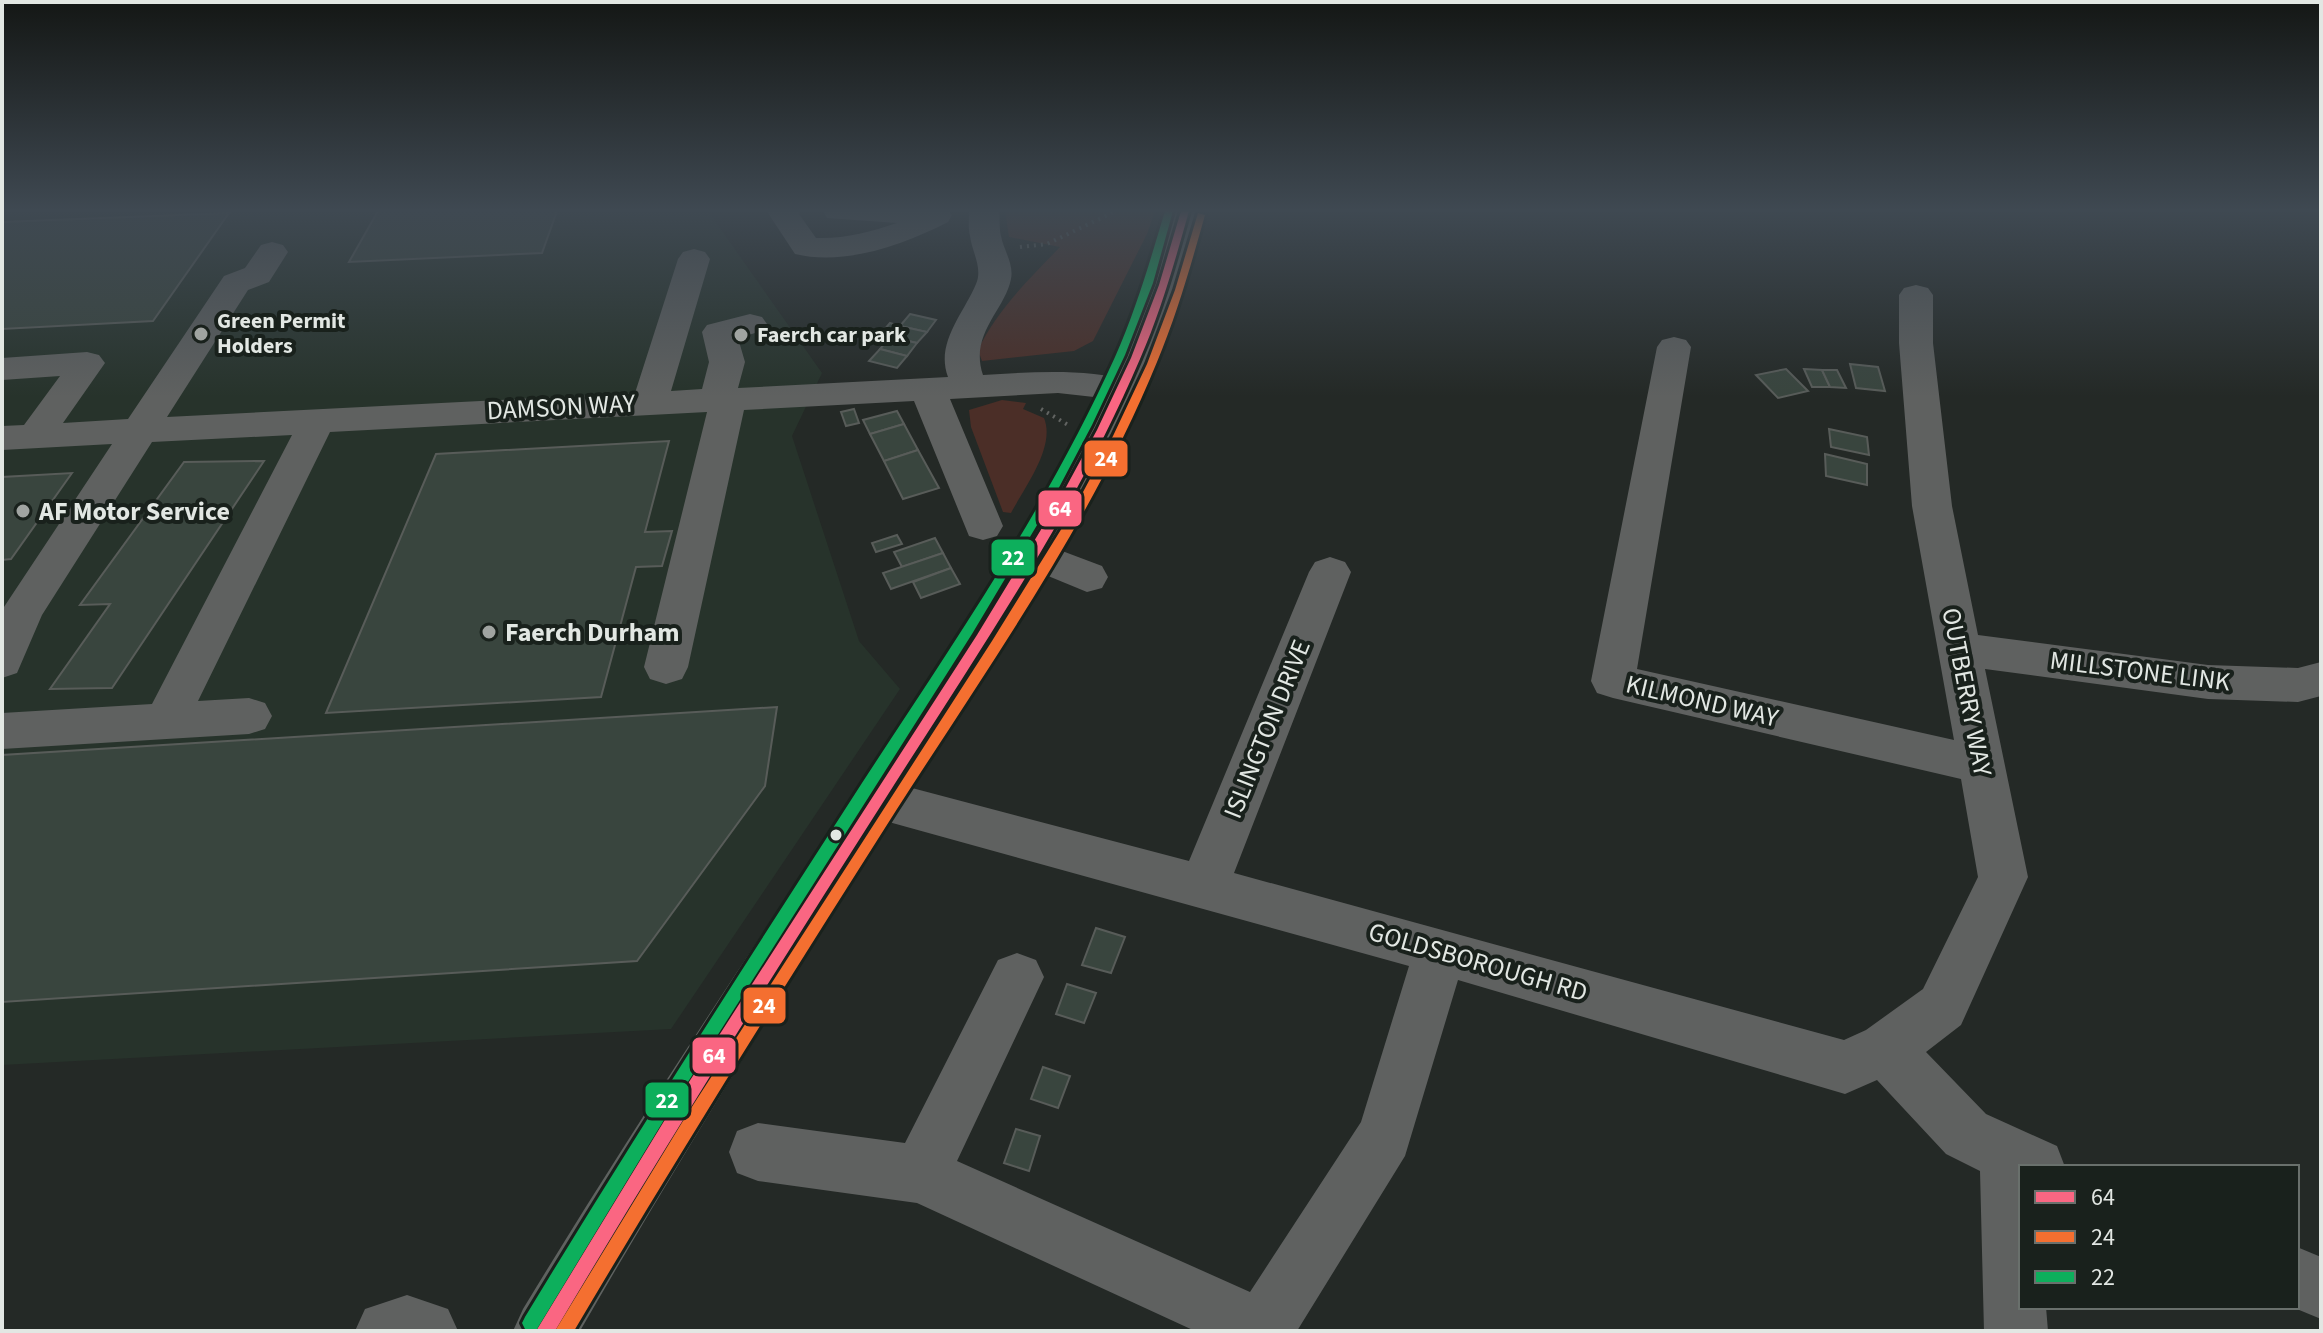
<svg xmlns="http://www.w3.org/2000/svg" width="2323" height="1333" font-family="'Source Sans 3',sans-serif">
<rect width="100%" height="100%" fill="#242926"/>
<path fill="#27332b" d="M2,211H708L822,373L792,436L859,641L900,689L671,1029L2,1065Z"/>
<g fill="#4b2e27">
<path d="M1005,211H1155L1147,234L1093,341L1074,351L982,361L978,350C997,310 1029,279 1060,247L1009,237Z"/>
<path d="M1002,400L1026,403L1023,409L1044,418C1056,447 1024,488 1011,513L1003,512L971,427L969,410Z"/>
</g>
<g fill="#39453e" stroke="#585c59" stroke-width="2">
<path d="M378,211H557L542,253L349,262Z"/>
<path d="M229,213L153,321L2,329V222Z"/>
<path d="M910,314L936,320L927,332L900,326Z"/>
<path d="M890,323L900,326L927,332L917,343L890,337L894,333L884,330Z"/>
<path d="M890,337L917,343L907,356L880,349Z"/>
<path d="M880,349L907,356L897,368L869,361Z"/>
<path d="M1850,364L1878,367L1885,391L1856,388Z"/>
<path d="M1786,369L1808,391L1778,398L1756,375Z"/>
<path d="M1804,369L1822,370L1830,387H1812Z"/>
<path d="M1822,370H1837L1846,388L1830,387Z"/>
<path d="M854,409L859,423L846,426L841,412Z"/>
<path d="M897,411L904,424L870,434L863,420Z"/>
<path d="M904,424L918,450L884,461L870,434Z"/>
<path d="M1829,429L1867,437L1869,455L1831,447Z"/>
<path d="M669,441L645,532L672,531L662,566L636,567L601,697L326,713L436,454Z"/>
<path d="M918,450L939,488L903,499L884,461Z"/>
<path d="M1825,454L1867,464V485L1826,476Z"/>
<path d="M264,461L112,688L50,689L110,604L80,605L184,462Z"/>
<path d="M72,473L11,559L2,560V477Z"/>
<path d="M897,535L902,544L876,552L872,543Z"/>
<path d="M935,538L943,553L902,567L894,552Z"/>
<path d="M943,553L951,568L891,589L883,573Z"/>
<path d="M951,568L960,584L921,598L913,582Z"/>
<path d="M777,707L765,786L637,961L2,1002V755Z"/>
<path d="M1096,928L1125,937L1111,973L1082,965Z"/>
<path d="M1067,984L1096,993L1084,1023L1056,1014Z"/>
<path d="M1043,1067L1070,1076L1058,1108L1031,1099Z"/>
<path d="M1016,1129L1040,1136L1029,1171L1004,1163Z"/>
</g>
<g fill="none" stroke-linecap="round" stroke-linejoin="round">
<g stroke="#626462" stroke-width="4" stroke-dasharray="2 5" stroke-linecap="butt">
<path d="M1020,247L1047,244L1116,211"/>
<path d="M1041,409L1070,426"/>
</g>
<g fill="#5f6160" fill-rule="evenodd">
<path d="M769,211H801L799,214L816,238C844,239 870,232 897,223L827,218L823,211H949L952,215L948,222C903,245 845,266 795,254L768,213Z"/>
<path d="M969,211H999C1000,219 999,228 1001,236C1004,251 1014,264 1011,279C1005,310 969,334 983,375C1033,372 1084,368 1134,381L1139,389L1134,397L1121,400L1058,393L950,399L1003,526L997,536L983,540L969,536L914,401L744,410L688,667L682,679L666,684L650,679L644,667L707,412L330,432L198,701L249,698L265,703L272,716L265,729L249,734L2,749V713L152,704L292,435L152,442L42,615L17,673L2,678V610L112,444L2,450V426L24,425L60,376L2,380V358L87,352L99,355L105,363L63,423L128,419L224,276L245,268L261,245L272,242L283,245L288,252L269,282L248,290L167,417L635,393L678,259L683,252L694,249L705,252L710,259L671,391L702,389L709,362L702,332L707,325L750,314L762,317L767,324L762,331L738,338L745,362L738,388L948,377C935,343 964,313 976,284C983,268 972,252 970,236C968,228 969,219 969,211Z"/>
<path d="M1916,285L1928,288L1933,295V343L1952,506L1978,635L2208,665L2298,668L2321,662V696L2298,702L2208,699L1985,669L2028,877L1961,1025L1926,1052L1986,1114L2057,1146L2065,1167H2021V1307H2046L2048,1331H1984L1980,1171L1946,1154L1877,1080L1845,1094L1458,980L1405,1156L1297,1331H1195L917,1203L758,1181L737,1173L729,1152L737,1131L758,1123L905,1143L998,960L1017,953L1036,960L1044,977L957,1161L1250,1292L1361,1122L1409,966L878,819L861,813L854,799L861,785L878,779L1189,861L1309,572L1315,562L1330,557L1345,562L1351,572L1234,873L1844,1040L1866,1030L1923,989L1978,877L1961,779L1613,698L1597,693L1591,681L1657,347L1662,340L1674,337L1686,340L1691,347L1637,669L1954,740L1912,506L1899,343V295L1904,288Z"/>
<path d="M1033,540L1102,566L1108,577L1102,588L1087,592L1019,564L1013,554L1019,544Z"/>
<path d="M2297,1247L2321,1257V1319L2292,1307H2297Z"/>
<path d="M407,1295L448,1309L458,1331H355L365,1309Z"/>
</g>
<path fill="#5f6260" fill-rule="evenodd" d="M1170,211H1200C1158,405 1036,586 933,752C814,944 693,1135 580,1331H513L523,1309C635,1124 755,944 875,764C988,594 1120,411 1170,211Z"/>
<g stroke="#19211c" stroke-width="6">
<path id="bus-1" d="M1181,211H1189C1175,261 1161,311 1140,359C1074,514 977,654 887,796C774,973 662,1151 555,1331H536L669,1113L977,635L1059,500L1097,430L1131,358L1159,285Z"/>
</g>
<g stroke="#19211c" stroke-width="6">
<path id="bus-2" d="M1198,213L1205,215C1191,265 1177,314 1157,362C1093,519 989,666 897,809C787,982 678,1155 574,1331H555L686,1116L992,641L1075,507L1113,436L1147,364L1175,290Z"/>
</g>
<g stroke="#19211c" stroke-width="6">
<path id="bus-3" d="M1165,211H1173L1153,283L1125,355L1092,425L1055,495L972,634L667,1115L537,1329L532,1331L525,1329L522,1323L525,1317C634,1137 748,960 862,783C952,645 1047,508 1115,357C1136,310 1150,261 1165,211Z"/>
</g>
<use href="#bus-1" fill="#fa6682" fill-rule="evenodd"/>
<use href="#bus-2" fill="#f46f30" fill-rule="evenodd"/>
<use href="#bus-3" fill="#0daf5c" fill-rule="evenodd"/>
</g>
<linearGradient id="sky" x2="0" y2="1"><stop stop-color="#141715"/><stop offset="0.53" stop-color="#3f4952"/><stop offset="1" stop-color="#3f4952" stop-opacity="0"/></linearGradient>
<rect width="2323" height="397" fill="url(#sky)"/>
<g fill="#a0a4a1" stroke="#19211c" stroke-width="3">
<circle cx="201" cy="334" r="8"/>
<circle cx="741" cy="335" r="8"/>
<circle cx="23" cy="511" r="8"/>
<circle cx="489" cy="632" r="8"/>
</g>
<circle fill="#e2e7e3" stroke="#19211c" stroke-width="3" cx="836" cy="835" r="7"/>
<g text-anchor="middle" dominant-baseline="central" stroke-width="8" stroke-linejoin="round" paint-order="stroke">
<g font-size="22" font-weight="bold" fill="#e2e7e3" stroke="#19211c" text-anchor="start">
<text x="217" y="321">Green Permit<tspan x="217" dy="25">Holders</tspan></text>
<text x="757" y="335">Faerch car park</text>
</g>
<g font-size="26" fill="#e2e7e3" stroke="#19211c">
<text transform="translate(561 407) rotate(-3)">DAMSON WAY</text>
<text transform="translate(2140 671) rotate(7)">MILLSTONE LINK</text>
<text transform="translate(1967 692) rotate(79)">OUTBERRY WAY</text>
<text transform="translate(1702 701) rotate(13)">KILMOND WAY</text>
<text transform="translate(1267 729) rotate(-68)">ISLINGTON DRIVE</text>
<text transform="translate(1478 962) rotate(16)">GOLDSBOROUGH RD</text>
</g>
<g font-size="26" font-weight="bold" fill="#e2e7e3" stroke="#19211c" text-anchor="start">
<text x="39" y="511">AF Motor Service</text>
<text x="505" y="632">Faerch Durham</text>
</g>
</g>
<g stroke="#19211c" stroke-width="3">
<rect x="1083" y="439" width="46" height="39" rx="8" fill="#f46f30"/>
<rect x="1037" y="489" width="46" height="39" rx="8" fill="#fa6682"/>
<rect x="990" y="538" width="46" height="39" rx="8" fill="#0daf5c"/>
<rect x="742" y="986" width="45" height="39" rx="8" fill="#f46f30"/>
<rect x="691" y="1036" width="46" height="39" rx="8" fill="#fa6682"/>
<rect x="644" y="1081" width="46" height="38" rx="8" fill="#0daf5c"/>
</g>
<g font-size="22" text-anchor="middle" font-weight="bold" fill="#fff">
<text x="1106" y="466">24</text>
<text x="1060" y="516">64</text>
<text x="1013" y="565">22</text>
<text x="764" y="1013">24</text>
<text x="714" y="1063">64</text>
<text x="667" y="1108">22</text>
</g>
<rect width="2323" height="1333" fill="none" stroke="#e2e7e3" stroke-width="8"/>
<rect x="2019" y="1165" width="280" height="144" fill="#19211c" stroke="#69706c" stroke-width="2"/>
<rect x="2035" y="1191" width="40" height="12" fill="#fa6682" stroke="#69706c" stroke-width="2"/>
<text x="2091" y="1205" font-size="24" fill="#e2e7e3">64</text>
<rect x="2035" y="1231" width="40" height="12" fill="#f46f30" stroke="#69706c" stroke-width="2"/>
<text x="2091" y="1245" font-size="24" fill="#e2e7e3">24</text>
<rect x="2035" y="1271" width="40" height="12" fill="#0daf5c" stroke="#69706c" stroke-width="2"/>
<text x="2091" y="1285" font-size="24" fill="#e2e7e3">22</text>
</svg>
